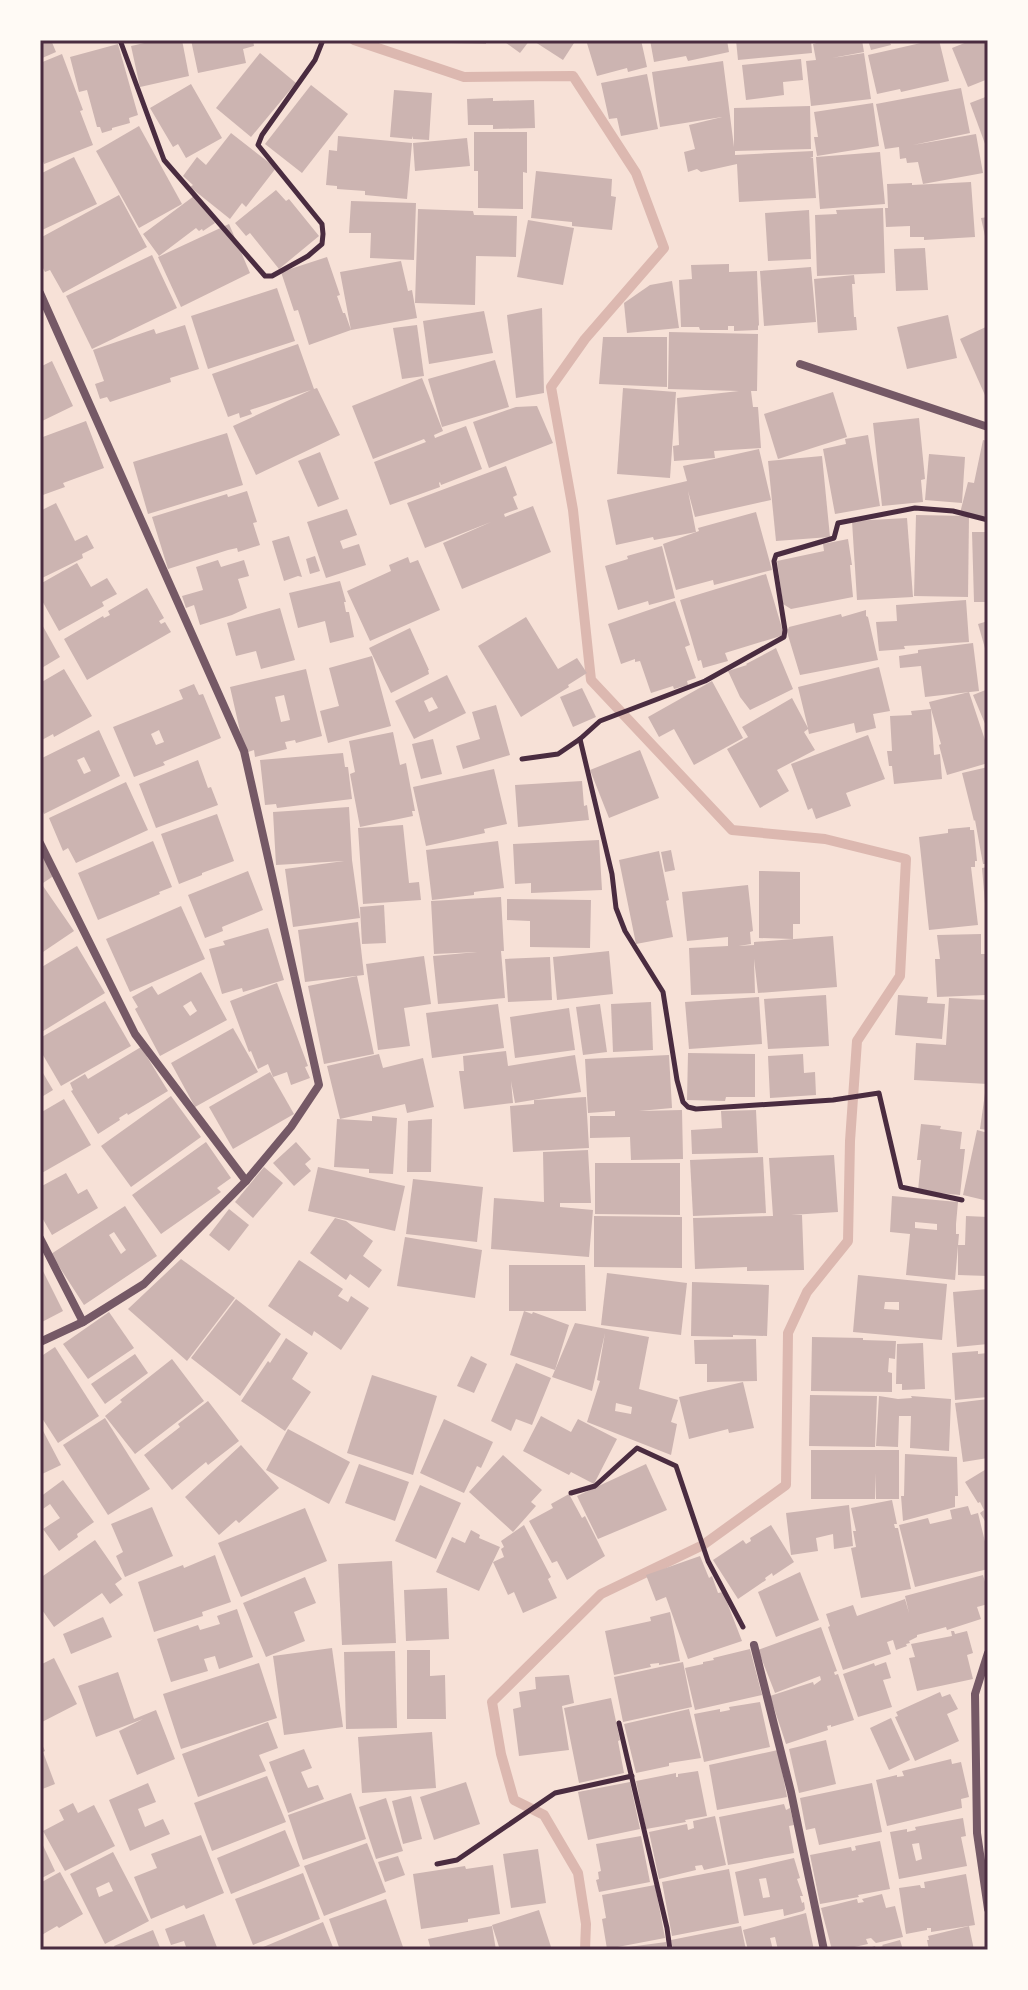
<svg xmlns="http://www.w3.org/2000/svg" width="1028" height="1990" font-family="'IBM Plex Sans',sans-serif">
<rect width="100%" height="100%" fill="#f7e1d7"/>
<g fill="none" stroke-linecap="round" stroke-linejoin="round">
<path stroke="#dcb8b0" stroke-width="10" d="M354,40L464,77L573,76L636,173L664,248L585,339L551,387L573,510L591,680L732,830L825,839L906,859L900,976L857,1041L850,1141L848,1241L807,1292L788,1333L786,1485L703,1545L601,1594L492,1702L501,1754L514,1800L544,1815L578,1873L586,1924L585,1950"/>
</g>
<g fill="#ccb4b1" fill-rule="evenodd">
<path d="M40,40H51L56,52L40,59Z"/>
<path d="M158,40H182L189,76L140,87L131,46Z"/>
<path d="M191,40H253L254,46L243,49L246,63L198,73Z"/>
<path d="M451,40H486V44L451,43Z"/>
<path d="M502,40H530L520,53Z"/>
<path d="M532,40H576L563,60Z"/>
<path d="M586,40H641L647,67L628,72L627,68L597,76Z"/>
<path d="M650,40H727L729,52L688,61L686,56L654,62Z"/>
<path d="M736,40H811L812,53L738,60Z"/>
<path d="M820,40H862L864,52L832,58L864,53L871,99L811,106L806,61L816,60L813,44L820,42Z"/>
<path d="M868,40H889L891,45L871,50Z"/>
<path d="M934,40H939L949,81L901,92L900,89L877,94L868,55Z"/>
<path d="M967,40H988V79L968,87L952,48L967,42Z"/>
<path d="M118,44L138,115L129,118L130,123L112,128V130L102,133L100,127H97L87,90L79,92L70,57Z"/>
<path d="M260,53L296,83L251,137L216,108Z"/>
<path d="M62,54L83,110L80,111L93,145L44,164L40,153V63Z"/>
<path d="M801,59L803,80L783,82L784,95L746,100L742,65Z"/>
<path d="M723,61L734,147V108L810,106L811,149L735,151V155L813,151V157H810L813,158L816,198L739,202L737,164L701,172L697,169L688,172L684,152L695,149L689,125L722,117L660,127L652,72Z"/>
<path d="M647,74L658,129L621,136L617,118L609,119L601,83Z"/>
<path d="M191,84L222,138L186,158L178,144L173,147L150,108Z"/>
<path d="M311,85L348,114L302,173L265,144Z"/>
<path d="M961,88L970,133L913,145L976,134L983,173L923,184L918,162L907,163L906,158L900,159L899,147L885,149L876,104Z"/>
<path d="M394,90L432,93L429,140L413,139L412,136V139L390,137Z"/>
<path d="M988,96V152L970,103Z"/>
<path d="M493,98V101L534,100L535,128L493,129V125H468L467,99Z"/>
<path d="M873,103L879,146L817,156L814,137H818L814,112Z"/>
<path d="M139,126L182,204L139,228L96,151Z"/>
<path d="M474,132H527V173L523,172V209L478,208V171H474Z"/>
<path d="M231,133L276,168L246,207L242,203L230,219L190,187L193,185L183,176L197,157L206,165Z"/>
<path d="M338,136L412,143L407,199L365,195V191L337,189V186L326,185L329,150L337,151Z"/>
<path d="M467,138L470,166L415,171L413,143Z"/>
<path d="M880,152L885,204L820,209L816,157Z"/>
<path d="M74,157L97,204L40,231V174Z"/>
<path d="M536,171L612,179L611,196L616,197L612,230L572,226V222L531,218Z"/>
<path d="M971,182L975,237L924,240V237H910V226L886,227L885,208H888L887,184L912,183V185Z"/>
<path d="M276,190L286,201L289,199L319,236L279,269L250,233L246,236L235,223Z"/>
<path d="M119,195L147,247L63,293L50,270L45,272L40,262V238Z"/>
<path d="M194,196L215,223L203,231L202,229L199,231L196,228L159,256L143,234Z"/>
<path d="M351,201L416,203L414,260L370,258L371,233H349Z"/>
<path d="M883,208L885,273L817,276L815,215L837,214L836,210Z"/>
<path d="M418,209L473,211L474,215L517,216L516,257L476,256L475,305L415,303Z"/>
<path d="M809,210L811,259L768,261L765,213Z"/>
<path d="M988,217V245H987L981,218Z"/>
<path d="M528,220L574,228L563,285L517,277Z"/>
<path d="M229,224L250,273L181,307L158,257Z"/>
<path d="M925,248L928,290L896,291L894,249Z"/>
<path d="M152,255L177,308L92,349L66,296Z"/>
<path d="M327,257L340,295L337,296L343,313H345L351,330L340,272L401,261L408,291L412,290L417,318L351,330L309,345L298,310L294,311L281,272Z"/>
<path d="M729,264V272L757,271L759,325L758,326V330L734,331V326H728V330H700L699,327H681L679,280L692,279L691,265Z"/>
<path d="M811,267L816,322L764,326L760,271Z"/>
<path d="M854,275L855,284H852L854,317H856L857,330L818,333L814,279Z"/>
<path d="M672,281L679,328L627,333L624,303L650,285Z"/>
<path d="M277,288L295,341L208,369L191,316Z"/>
<path d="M542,308L544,393L516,398L507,315Z"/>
<path d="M484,311L493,353L429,364L423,321Z"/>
<path d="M948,315L957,358L907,369L897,327Z"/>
<path d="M185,325L199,369L170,378L171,382L110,402L107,397L100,399L95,384L104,381L93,350L154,329L156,334Z"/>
<path d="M417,325L424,376L402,379L393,328Z"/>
<path d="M988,326V402L960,339Z"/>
<path d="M669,332L758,334L757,391H751L753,407H758L761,448L714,451L715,458L674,461L673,446L679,445L677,398L739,391L668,389Z"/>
<path d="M603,337H667V387L599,384Z"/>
<path d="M298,344L314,389L317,388L340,435L256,475L233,426L311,390L250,410L252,414L240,418L239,413L228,417L212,374Z"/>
<path d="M495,360L509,407L442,427L428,379Z"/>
<path d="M52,361L73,406L40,422V367Z"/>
<path d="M422,378L443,431L434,435L435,438L466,426L482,469L441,485L440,482L439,483L440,487L390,505L374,462L426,442L424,439L373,459L352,406Z"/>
<path d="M623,388L676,392L670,478L617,474Z"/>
<path d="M833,392L847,437L778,459L764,414Z"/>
<path d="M537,406L553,443L489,468L473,422L516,407Z"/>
<path d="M919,418L925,479L921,480L923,502L882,506L873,423Z"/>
<path d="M86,421L104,468L63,483L65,487L40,496V438Z"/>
<path d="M227,433L243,485L148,514L133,462Z"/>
<path d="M868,435L880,506L835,514L823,449L846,444L845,439Z"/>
<path d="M983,440L988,441V519L960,513L968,482L974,483Z"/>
<path d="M759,449L771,500L695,517L688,491L696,532L654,540L653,537L616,545L607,500L687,481L683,466Z"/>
<path d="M320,452L339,499L318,507L298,461Z"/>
<path d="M929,454L965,457L962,503L925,500Z"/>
<path d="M822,456L830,537L776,541L768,461Z"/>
<path d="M506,466L517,495L513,497L518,509L504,514L505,517L533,506L551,552L462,589L443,543L491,522L425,548L407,503Z"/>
<path d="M247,491L257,522L253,523L260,545L238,552L237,548L228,550L168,569L152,517L227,494L228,497Z"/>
<path d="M56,503L75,541L87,535L94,548L82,554L83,558L40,579V511Z"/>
<path d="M347,509L357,535L340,541L343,549L359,544L366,565L326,578L307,522Z"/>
<path d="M756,512L772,570L714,585L713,580L676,590L663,544L699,531L698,528Z"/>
<path d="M916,515L969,516L968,597L914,596Z"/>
<path d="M907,518L913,597L857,600L852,521Z"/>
<path d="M972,532H988V602H974Z"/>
<path d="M289,536L302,577L298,576L284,581L272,541Z"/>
<path d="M848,539L852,565H850L853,597L791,609L783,604L777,561L824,551L823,544Z"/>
<path d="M662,546L675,598L649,605L648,601L618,610L605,566L628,559L627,556Z"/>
<path d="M315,556L320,571L310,574L306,559Z"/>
<path d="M408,557L410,563L418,560L440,610L370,641L347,591L391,571L389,565Z"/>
<path d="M218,560L221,567L244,560L249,576L238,579L247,608L232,615L200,625L194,605L186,608L182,596L203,590L196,567Z"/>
<path d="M77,563L91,587L107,578L117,594L102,602L104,606L59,631L40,597V584Z"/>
<path d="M766,574L784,635L725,653L728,661L703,668L701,660L698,661L680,600Z"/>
<path d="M340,581L346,602H344L346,612H349L354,637L330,643L325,621L298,628L289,593Z"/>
<path d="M147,588L164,618L159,621L161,624L165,622L171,632L87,680L64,639L103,616L104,618L110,615L108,611Z"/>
<path d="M966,600L969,642L904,646L905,649L879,651L876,622L897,621L896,605Z"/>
<path d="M675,601L690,645L685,647L696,678L687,681L688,685L674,689L673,686L651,693L640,661L635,662V659L621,664L608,624Z"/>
<path d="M280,608L295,660L261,669L256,651L236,656L227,623Z"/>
<path d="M866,610V616L868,617L878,660L800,675L787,632L789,627L841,614L842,617Z"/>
<path d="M526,617L558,669L577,658L587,673L568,685L569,687L521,717L478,646Z"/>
<path d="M40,621L60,657L40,669Z"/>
<path d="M988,621V655H987L978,624Z"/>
<path d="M410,628L429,670H428L429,674L391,693L369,648Z"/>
<path d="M973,643L979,691L925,697L921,666L900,668L899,656L918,653V650Z"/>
<path d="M776,648L793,689L750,710L740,697L728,671L747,665L746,664Z"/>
<path d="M372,656L391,726L328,743L320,711L339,706L329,668Z"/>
<path d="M879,667L890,711L873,714L876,728L856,733L854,723L809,734L808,729L804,732L815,750L777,770L789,791L760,808L727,749L748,737L742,727L792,698L808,728L798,687Z"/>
<path d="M64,669L92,716L54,737L53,734L40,741V683Z"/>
<path d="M306,669L322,736L296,743L295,740L285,742L287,749L255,757L254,750L245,753L230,687ZM284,695L290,720L281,722L275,697Z"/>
<path d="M447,675L466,713L414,739L395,701ZM432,697L438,708L429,712L424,701Z"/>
<path d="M712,681L743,738L694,765L674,729L659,737L648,717Z"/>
<path d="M194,684L199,695L203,694L221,738L163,762L165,765L134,777L113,727L183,699L179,690ZM159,730L164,742L156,745L151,734Z"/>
<path d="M582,688L596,717L573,727L560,697Z"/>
<path d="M988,689V731L973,695Z"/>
<path d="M969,692L988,749V763L947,775L939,745L941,744L929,702Z"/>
<path d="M496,705L510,755L463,769L456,746L480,739L472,712Z"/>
<path d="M931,709L934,755L940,754L942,779L894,784L892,766H889L887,751H892L890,716L912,715L911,711Z"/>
<path d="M99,730L120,776L44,814L40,805V759ZM84,757L91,771L84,774L77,760Z"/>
<path d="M393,732L400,765L406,763L415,811H412L413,816L360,827L350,774L355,772L349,741Z"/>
<path d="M868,735L885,779L846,793L851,806L816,819L812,808L808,810L791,764Z"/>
<path d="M433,739L442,774L421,779L412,744Z"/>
<path d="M640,750L659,798L609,818L590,770Z"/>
<path d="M343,753L345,767H348L352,799L277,808L276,804L265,805L260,760Z"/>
<path d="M198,760L208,788L211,787L218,805L156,828L139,784Z"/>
<path d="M988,767V864H983L975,820L974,821L962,773Z"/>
<path d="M494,769L507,824L484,829L485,833L426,846L413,787Z"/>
<path d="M582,781L584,806L587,805L589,820L518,827L515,785Z"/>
<path d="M126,782L148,830L76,863L68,848L63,851L49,818Z"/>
<path d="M349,807L352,860L360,918L293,927L285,869L344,861L276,865L273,812Z"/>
<path d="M217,814L234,861L202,873V875L179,884L161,834Z"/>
<path d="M403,825L409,883L419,882L421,900L363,904L358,828Z"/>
<path d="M970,827V830H974L977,861H975V867H971L978,925L929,930L919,837L948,833V829Z"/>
<path d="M599,840L602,890L531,893V883L515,884L513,844Z"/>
<path d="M153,841L172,887L159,892L160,894L98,920L78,873Z"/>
<path d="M498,841L504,888L474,892V895L432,900L426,850Z"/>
<path d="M671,850L675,870L665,872L661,852Z"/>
<path d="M40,851L55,875L40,885Z"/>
<path d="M659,851L669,900L666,901L673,937L636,944L619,860Z"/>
<path d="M988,867V915H986L982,868Z"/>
<path d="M248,871L263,910L222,927L223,931L205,938L188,895Z"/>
<path d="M759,871L800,872V924H793V939L759,938Z"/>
<path d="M748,885L753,931L750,932L751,944L739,946L754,945V942L833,936L837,987L758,993L754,959L755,993L691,995L689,948L728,946V937L687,941L682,892Z"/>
<path d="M43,886L74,931L40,954V888Z"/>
<path d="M501,897L504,951H501L505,998L438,1004L433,956L477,952L434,954L431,901Z"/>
<path d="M507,899L591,900L590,948L530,947V921L507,920Z"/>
<path d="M384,905L386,943L362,944L360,907Z"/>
<path d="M181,906L205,959L130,992L106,939Z"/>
<path d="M358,922L364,975L305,982L298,930Z"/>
<path d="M268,928L284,980L243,992L242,988L222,994L209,949L225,945L223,941Z"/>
<path d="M981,934V954H985L986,995L937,997L935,959H940L937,935Z"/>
<path d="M77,946L105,993L40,1033V968Z"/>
<path d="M609,951L613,994L557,1000L553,957Z"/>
<path d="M424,956L431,1004L404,1008L410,1046L378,1050L366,964Z"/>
<path d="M550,957L552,1000L508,1002L505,959Z"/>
<path d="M201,972L227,1020L160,1056L135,1009L138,1007L132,997L152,986L158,995ZM191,1001L197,1011L190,1016L183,1006Z"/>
<path d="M357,976L374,1054L324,1064L308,986Z"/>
<path d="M277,983L308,1066L305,1067L310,1078L291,1085L287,1072L273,1077L268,1064L258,1069L251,1051L249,1052L230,1001Z"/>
<path d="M826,995L829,1046L768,1049L764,999Z"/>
<path d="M898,995L928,997L927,1003L945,1004L942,1039L895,1035Z"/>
<path d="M759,997L762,1044L689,1049L685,1002Z"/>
<path d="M949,998L988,1000V1084L914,1080L916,1043L946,1045Z"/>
<path d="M105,1001L131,1046L61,1086L40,1050V1038Z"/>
<path d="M651,1002L653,1050L613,1052L611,1004Z"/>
<path d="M498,1004L504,1048L432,1058L426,1013Z"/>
<path d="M600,1004L607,1052L583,1055L576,1007Z"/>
<path d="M569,1008L575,1050L515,1058L510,1017Z"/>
<path d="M233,1028L258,1072L195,1107L171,1063Z"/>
<path d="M141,1047L168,1091L128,1115L127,1113L119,1118L120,1120L98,1134L71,1091L73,1090L70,1083L85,1074L88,1079Z"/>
<path d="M506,1051L508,1066L575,1055L581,1092L515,1103L511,1081L513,1103L464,1109L459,1071H464L463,1056Z"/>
<path d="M688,1053L755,1054V1097H726L725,1101L687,1100Z"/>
<path d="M379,1054L383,1068L423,1058L434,1107L407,1113L405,1104L340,1119L327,1066Z"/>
<path d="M803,1054L804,1073L815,1072L816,1095L770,1098L768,1056Z"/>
<path d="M669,1055L672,1108L639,1111L682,1110L683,1159L631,1160L630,1137L590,1138V1116H615V1111L588,1113L585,1059Z"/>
<path d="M40,1068L53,1090L40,1098Z"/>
<path d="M270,1072L294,1114L233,1149L209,1107Z"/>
<path d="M986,1086H988V1130L980,1129Z"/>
<path d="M171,1096L201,1137L131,1187L101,1146Z"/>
<path d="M586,1097L589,1148L513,1152L510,1106L534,1104V1100Z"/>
<path d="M64,1099L91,1145L40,1174V1113Z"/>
<path d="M756,1110L758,1153L692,1154L691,1130L722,1128L721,1111Z"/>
<path d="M372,1116L397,1118L393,1174L369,1173V1169L334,1167L337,1119L372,1121Z"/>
<path d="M432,1119L431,1172H407L408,1121Z"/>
<path d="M921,1124L941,1126L940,1129L962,1132L960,1149H965L960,1195L918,1191L921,1160H917Z"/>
<path d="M977,1130L988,1133V1201L963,1195Z"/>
<path d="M206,1142L231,1178L217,1188L221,1192L161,1234L132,1195Z"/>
<path d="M296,1142L311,1159L305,1164L311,1171L294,1186L273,1163Z"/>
<path d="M588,1150L591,1203H549H560V1207L593,1210L589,1257L491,1249L494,1198L544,1202L543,1152Z"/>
<path d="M834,1155L838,1212L791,1215H802L804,1270L747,1271V1267L695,1269L693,1218L773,1216L769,1158Z"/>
<path d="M763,1157L766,1213L693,1216L690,1160Z"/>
<path d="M595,1163H680V1215L595,1214Z"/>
<path d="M264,1167L283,1183L253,1218L235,1202Z"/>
<path d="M318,1167L405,1186L395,1231L308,1211Z"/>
<path d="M66,1173L78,1194L87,1189L98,1208L52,1235L40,1214V1187Z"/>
<path d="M413,1179L483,1187L477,1242L406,1234Z"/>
<path d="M892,1196L958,1202L956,1224V1234H959L955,1280L906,1275L910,1234L890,1232ZM915,1222L937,1224V1230L915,1228Z"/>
<path d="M125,1206L157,1256L84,1305L51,1254ZM114,1232L126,1250L121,1254L109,1235Z"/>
<path d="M229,1209L249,1225L229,1251L209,1235Z"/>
<path d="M594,1216L682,1217V1268L594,1267Z"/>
<path d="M966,1216L988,1217V1276L958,1275V1245H965Z"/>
<path d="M335,1218L346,1221L373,1241L363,1256L382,1270L369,1288L350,1274L346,1280L310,1253Z"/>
<path d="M405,1237L482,1250L475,1298L397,1286Z"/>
<path d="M181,1259L235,1298L187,1361L128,1309Z"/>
<path d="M299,1260L343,1289L338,1296L348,1302L351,1296L369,1308L341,1350L314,1331L312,1336L268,1306Z"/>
<path d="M40,1265L63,1311L40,1323Z"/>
<path d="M509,1265H585L586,1311H509Z"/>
<path d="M607,1273L687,1283L681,1335L601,1325Z"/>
<path d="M858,1275L947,1284L942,1340L853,1332ZM885,1302H899V1310L884,1309Z"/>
<path d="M692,1282L769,1285L767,1336L733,1335V1337L691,1336Z"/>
<path d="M988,1289V1344L957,1347L953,1292Z"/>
<path d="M236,1299L281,1334L240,1396L191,1358Z"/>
<path d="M524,1311L532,1314L533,1312L569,1325L555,1370L510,1355Z"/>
<path d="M109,1312L134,1348L88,1379L63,1344Z"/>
<path d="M575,1323L649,1337L639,1389L678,1400L671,1422L677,1424L671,1455L587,1422L600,1381L597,1380L605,1333L592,1391L552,1377ZM616,1403L632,1407L631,1414L615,1411Z"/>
<path d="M812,1337L863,1338V1340L896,1341L895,1359L889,1358L888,1372L892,1373V1392L811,1391Z"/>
<path d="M286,1338L308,1353L292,1379L311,1392L285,1431L241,1401L268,1361L270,1363Z"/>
<path d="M756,1339L757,1381L707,1382V1364H695L694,1340Z"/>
<path d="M923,1343L925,1389L902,1390V1384H896L897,1344Z"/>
<path d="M55,1347L99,1416L58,1443L40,1415V1357Z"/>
<path d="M978,1351V1354L988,1353V1397L955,1400L952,1353Z"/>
<path d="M135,1354L148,1373L105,1404L91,1384Z"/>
<path d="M471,1356L487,1364L474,1393L457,1386Z"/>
<path d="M172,1359L204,1401L135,1454L105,1416L122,1402L120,1400Z"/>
<path d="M516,1363L551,1378L532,1425L516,1419L511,1431L491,1421Z"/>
<path d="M372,1375L437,1396L413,1475L347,1453Z"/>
<path d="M743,1382L754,1428L729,1433L728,1429L689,1439L679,1397Z"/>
<path d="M810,1395L877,1396L875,1447L809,1446Z"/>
<path d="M879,1396L898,1399L912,1398L911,1396L951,1399L949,1451L910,1448L911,1416H899L898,1447L876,1446Z"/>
<path d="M988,1399V1458L963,1462L955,1403Z"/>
<path d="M208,1401L239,1441L208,1465L206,1462L172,1490L144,1455L180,1427L178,1424Z"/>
<path d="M541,1416L571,1432L578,1419L617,1439L594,1484L571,1472L569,1475L523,1451Z"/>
<path d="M105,1418L150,1489L108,1515L63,1445Z"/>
<path d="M444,1419L493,1442L481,1468L477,1466L464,1493L420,1473Z"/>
<path d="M40,1425L61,1465L40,1475Z"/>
<path d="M288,1429L350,1462L329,1504L266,1470Z"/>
<path d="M241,1445L279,1488L239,1523L236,1520L219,1535L185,1497Z"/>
<path d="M811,1450H899V1499H876V1473L875,1499H811Z"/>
<path d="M905,1454L957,1457L958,1496H955V1507L903,1521L901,1496H904Z"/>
<path d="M503,1455L542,1490L531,1502L536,1506L513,1532L469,1492Z"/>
<path d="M359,1464L409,1482L395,1521L345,1503Z"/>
<path d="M646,1464L667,1510L598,1539L577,1496Z"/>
<path d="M988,1468V1526L980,1513L984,1510L980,1502L978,1503L965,1482Z"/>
<path d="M63,1480L94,1522L77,1534L78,1537L59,1551L43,1529L60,1518L50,1504L40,1511V1497Z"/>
<path d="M420,1485L461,1503L436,1559L395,1541Z"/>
<path d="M569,1494L582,1518L585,1516L605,1556L567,1580L557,1561L552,1563L529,1521L553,1508L551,1504Z"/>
<path d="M892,1500L897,1524H894L895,1528H898L911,1589L861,1598L851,1548L856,1547L853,1531H856L851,1508Z"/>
<path d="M849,1505L853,1546L834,1549L833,1534L816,1538L818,1551L791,1555L786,1513Z"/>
<path d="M968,1506L971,1515L978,1513L988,1554V1569L915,1587L899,1525L928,1518L930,1524L952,1519L950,1510Z"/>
<path d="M152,1507L173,1556L125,1577L116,1556L123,1552L111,1524Z"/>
<path d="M305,1508L327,1561L241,1597L218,1543Z"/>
<path d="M524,1525L551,1577L548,1579L557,1598L523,1613L514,1592L508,1595L493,1562L504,1557L501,1549L504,1547L501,1541Z"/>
<path d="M771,1525L794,1562L773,1576L772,1573L765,1578L766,1580L738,1599L713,1560L743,1540L746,1544L751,1541L750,1538Z"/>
<path d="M471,1530L480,1535L479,1538L500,1547L479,1591L436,1572L452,1537L465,1543Z"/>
<path d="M95,1540L122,1579L115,1584L123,1595L110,1604L102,1593L54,1627L40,1607V1578Z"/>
<path d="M215,1555L231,1602L202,1612L203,1616L154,1632L138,1582L183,1565L184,1568Z"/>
<path d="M700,1556L709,1578L712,1576L718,1593L723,1592L742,1641L688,1659L666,1597L656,1601L646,1575Z"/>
<path d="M392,1561L396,1643L342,1645L338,1564Z"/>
<path d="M800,1572L819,1620L776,1637L758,1592Z"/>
<path d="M983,1575L988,1592V1604L977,1607L981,1619L947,1630L946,1627L917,1635V1637L909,1641L910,1643L906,1644L907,1646L896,1650L893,1640L887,1642L891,1654L843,1670L828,1627L830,1626L826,1614L853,1605L857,1616L905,1599L909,1613L905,1596Z"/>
<path d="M305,1577L316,1603L294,1612L305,1641L266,1657L243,1603Z"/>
<path d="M447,1588L449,1639L406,1641L404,1590Z"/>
<path d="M237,1609L253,1657L219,1669L215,1656L204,1659L208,1671L171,1682L157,1639L198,1625L200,1630L220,1624L217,1616Z"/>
<path d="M670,1612L680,1661L659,1665V1663L650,1664L651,1667L614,1675L605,1631L651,1621L650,1617Z"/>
<path d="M103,1617L112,1637L71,1654L63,1634Z"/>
<path d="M821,1627L837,1671L834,1672L835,1675L838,1674L854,1720L831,1727V1725L827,1726L828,1730L786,1744L770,1696L813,1682L814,1685L821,1680L820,1676L775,1693L758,1650Z"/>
<path d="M951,1631H954L955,1634L967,1631L973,1653L967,1655L973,1679L917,1691L909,1658L915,1657L911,1644L952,1636Z"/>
<path d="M332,1648L343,1727L284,1735L273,1656Z"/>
<path d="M750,1649L762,1695L695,1710L685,1668L703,1664V1662L714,1660L713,1658Z"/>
<path d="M407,1650H430V1676L445,1675L446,1719H407Z"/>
<path d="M395,1651L397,1728L346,1729L344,1652Z"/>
<path d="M54,1658L77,1704L40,1723V1665Z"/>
<path d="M683,1662L692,1707L623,1722L614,1677Z"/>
<path d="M886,1662L891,1678L883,1680L892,1707L858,1717L843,1674L874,1663L875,1666Z"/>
<path d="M259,1663L277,1718L181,1749L163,1694Z"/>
<path d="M118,1672L134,1719L156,1710L175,1759L137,1775L119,1731L143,1719L96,1737L78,1686Z"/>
<path d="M569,1675L574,1703L562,1706L569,1750L519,1756L513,1709L521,1707L519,1692L536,1689L535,1677Z"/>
<path d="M940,1692L942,1697L950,1694L958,1709L947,1714L959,1741L915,1761L895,1717L898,1716L896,1712Z"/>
<path d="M611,1698L620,1740L618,1741L624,1773L579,1783L564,1708Z"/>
<path d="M760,1702L770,1747L704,1762L694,1714L720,1709V1712L730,1710L729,1707Z"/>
<path d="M689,1709L701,1758L669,1763V1766L636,1773L624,1724Z"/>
<path d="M891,1718L910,1760L889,1770L870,1728Z"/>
<path d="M268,1722L278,1748L259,1755L266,1771L198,1797L182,1754Z"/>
<path d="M432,1732L436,1788L362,1793L358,1737Z"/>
<path d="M40,1740L45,1751L43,1752L55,1784L40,1790Z"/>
<path d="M826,1740L836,1784L799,1793L789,1749Z"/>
<path d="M304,1749L312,1768L301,1772L308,1788L318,1785L324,1799L288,1813L269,1762Z"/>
<path d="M778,1750L787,1797L717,1810L709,1765Z"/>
<path d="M951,1759L952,1764L961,1762L969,1797L961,1799L962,1808L887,1826L876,1780L897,1775V1777L904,1776L902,1771Z"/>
<path d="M698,1771L707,1816L685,1820L686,1822L646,1829L636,1781L676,1773V1777H678V1774Z"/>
<path d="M267,1776L286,1822L212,1851L194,1803Z"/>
<path d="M466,1782L480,1824L434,1840L420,1797Z"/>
<path d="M630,1782L640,1829L588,1840L578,1792Z"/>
<path d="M148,1783L156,1802L138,1809L145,1827L163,1819L170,1834L130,1851L109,1800Z"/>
<path d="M872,1783L882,1832L819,1845L815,1828L806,1830L800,1798Z"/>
<path d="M351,1793L366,1839L303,1860L288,1815Z"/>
<path d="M411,1796L422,1839L403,1844L392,1801Z"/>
<path d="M386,1798L403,1851L376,1859L359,1807Z"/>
<path d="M73,1803L78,1813L94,1805L115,1846L65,1871L43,1831L64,1820L59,1810Z"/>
<path d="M784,1804L786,1810L790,1808L794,1825L789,1826L794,1853L728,1865L719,1817Z"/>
<path d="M715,1816L726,1865L704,1870L702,1865L695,1866L696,1870L659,1879L649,1832L687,1824L688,1830L694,1828L693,1821Z"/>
<path d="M963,1818L966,1836L961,1837L967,1866L899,1879L890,1832L907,1829V1832L916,1830L915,1827ZM919,1843L922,1859L916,1861L912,1844Z"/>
<path d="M285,1830L300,1866L231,1894L217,1858Z"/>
<path d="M201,1835L224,1893L186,1909L184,1905L151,1919L134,1877L157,1868L151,1854Z"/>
<path d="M641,1836L650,1882L599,1892L596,1880L599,1879L598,1872L601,1871L596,1844Z"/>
<path d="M40,1839L55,1871L40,1879Z"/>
<path d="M880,1841L890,1889L858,1895L859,1897L820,1904L810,1855L851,1847L852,1851L856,1850L855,1846Z"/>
<path d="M367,1843L386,1892L324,1916L304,1866Z"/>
<path d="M538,1849L546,1903L511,1908L503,1854Z"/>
<path d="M113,1852L149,1921L105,1944L70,1874ZM109,1882L113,1891L99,1897L96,1888Z"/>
<path d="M398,1856L405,1875L385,1882L378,1862Z"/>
<path d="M794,1858L800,1878L797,1879L803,1896H800L802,1903L804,1902L805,1909L803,1911L784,1916L783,1909L744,1916L735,1872ZM766,1878L770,1897L763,1898L759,1879Z"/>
<path d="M493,1865L500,1914L468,1919V1922L421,1929L413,1874L465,1866L466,1869Z"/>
<path d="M729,1869L739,1923L672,1936L662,1882Z"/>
<path d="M60,1872L83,1914L59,1928L57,1926L40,1936V1883Z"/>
<path d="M303,1873L320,1919L253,1945L235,1899Z"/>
<path d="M966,1874L975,1925L931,1932V1928H927V1930L906,1934L899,1888L920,1885L921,1888H925L924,1882Z"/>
<path d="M655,1885L665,1938L607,1949L602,1919L606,1918L602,1895Z"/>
<path d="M882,1894L886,1908L895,1906L903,1937L876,1943L871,1938L866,1939L868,1944L841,1950H832L821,1908L857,1899L858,1903L864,1902L862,1899Z"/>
<path d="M386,1899L403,1947L394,1950H340L329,1919Z"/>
<path d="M539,1910L551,1947L544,1948L545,1950H500L492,1925Z"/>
<path d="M806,1913L814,1950H778L775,1937L770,1938L773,1950H748L743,1930Z"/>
<path d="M204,1914L218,1950H194L193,1948L187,1950L184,1941L171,1945L165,1929Z"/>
<path d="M323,1922L334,1950H262L261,1948Z"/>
<path d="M492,1926L496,1950H431L428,1939Z"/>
<path d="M741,1926L746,1950H673L671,1940Z"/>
<path d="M969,1926L974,1950H929L927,1940H929L928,1936Z"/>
<path d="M153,1930L161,1950H116L114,1946Z"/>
<path d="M900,1940L903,1950H863L875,1946L876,1949L883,1946L882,1945Z"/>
<path d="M666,1942L667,1950H621V1948Z"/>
</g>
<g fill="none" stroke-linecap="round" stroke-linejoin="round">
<g stroke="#4a2c40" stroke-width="5">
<path d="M120,40L164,160L265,276H272L308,256L322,244L323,234L322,224L258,145L262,135L315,60L323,40"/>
<path d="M580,739L612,874L616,908L625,931L663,992L677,1080L683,1102L688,1107L696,1109L833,1100L879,1093L901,1187L962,1200"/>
<path d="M522,759L558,754L580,739L600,721L705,681L784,637L785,630L774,561L776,555L834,538L838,523L915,508L953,511L988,520"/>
<path d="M571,1493L595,1486L637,1448L676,1466L708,1561L743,1627"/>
<path d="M619,1723L667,1928L670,1950"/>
<path d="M437,1864L457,1860L555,1793L632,1776"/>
</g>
<g stroke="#755966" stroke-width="8">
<path d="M40,293L244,751L319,1085L291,1127L246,1181L144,1284L83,1322L40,1342"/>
<path d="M800,364L988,427"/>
<path d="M40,843L135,1034L246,1181"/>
<path d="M40,1238L83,1322"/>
<path d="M754,1645L791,1792L824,1950"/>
<path d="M988,1653L975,1694L977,1833L988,1909"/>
</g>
</g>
<rect width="1028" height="1990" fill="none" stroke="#fffaf5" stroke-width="84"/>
<rect x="42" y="42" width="944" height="1906" fill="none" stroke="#4a2c40" stroke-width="3"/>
</svg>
